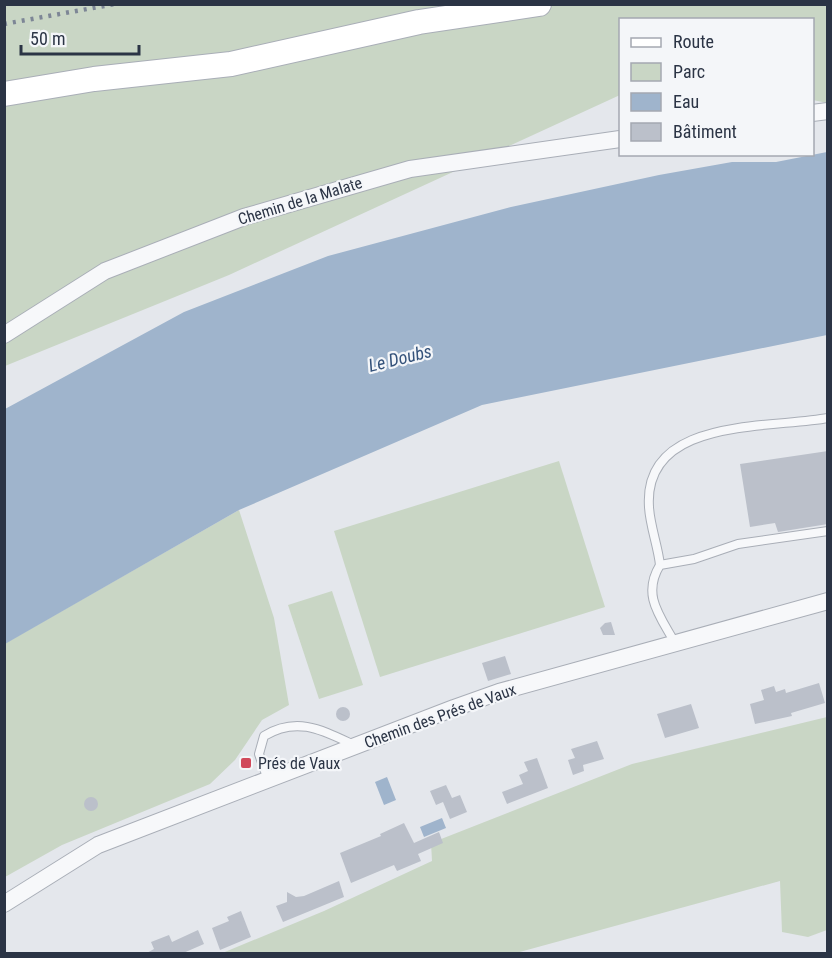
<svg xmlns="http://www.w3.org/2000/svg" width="832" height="958" font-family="'Roboto Condensed',sans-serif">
<rect width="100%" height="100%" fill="#e4e7ec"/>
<g fill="#c9d6c5">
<path d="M5,5H827V103L813,100L812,20H620V95L229,275L5,366Z"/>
<path d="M559,461L605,607L380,677L334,531Z"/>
<path d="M239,510L274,618L289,705L262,720L235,760L210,784L62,845L5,877L4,644Z"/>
<path d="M332,591L363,685L319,699L288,605Z"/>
<path d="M827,717V930L808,937L782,932L780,881L516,953L220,954L324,911L432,861L431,843L632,764Z"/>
</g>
<g fill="#9fb4cc">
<path d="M827,152V335L482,405L239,510L5,644V409L184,312L328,256L511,207L659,175L732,162H776Z"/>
<path d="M387,777L396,800L384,805L375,782Z"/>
<path d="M442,818L446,828L424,837L420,827Z"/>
</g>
<g fill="#bbc0ca">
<path d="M828,451V524L778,532L775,523L750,527L740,464Z"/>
<path d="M611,622L615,635H603L600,628L605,623Z"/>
<path d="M505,656L511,674L488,681L482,663Z"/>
<path d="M819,683L825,703L791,713L792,716L755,724L750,704L764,700L761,690L774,686L776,692L785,689L786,693Z"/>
<path d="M691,704L699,728L665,738L657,714Z"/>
<circle cx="343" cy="714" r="7"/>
<path d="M597,741L604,759L583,765L584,771L573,775L568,760L575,758L571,749Z"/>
<path d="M537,758L548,788L507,804L502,792L523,784L519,775L528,771L524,762Z"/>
<path d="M446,785L452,798L460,795L467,812L450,819L443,802L436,805L430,791Z"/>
<circle cx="91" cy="804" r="7"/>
<path d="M404,823L414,843L439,832L443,843L418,854L421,861L397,871L394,865L351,883L340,853L381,836L380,834Z"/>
<path d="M339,881L344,897L283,922L276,906L287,902V892L296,897L304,896Z"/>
<path d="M241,911L251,937L220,950L212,928L229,921L227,917Z"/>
<path d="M198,930L204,944L181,954H145L154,949L151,942L169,935L172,942Z"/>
</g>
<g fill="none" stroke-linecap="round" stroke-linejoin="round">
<g stroke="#a9aeb7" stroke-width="10">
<g id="lane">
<path d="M660,565C658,546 650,526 649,507C643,417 768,429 828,418"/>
<path d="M676,645C661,617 641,596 660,565L694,559L738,544L828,531"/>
<path d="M268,780L259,754L264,736C297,716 322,730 354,745"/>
</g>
</g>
<g stroke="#a9aeb7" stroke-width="18">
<g id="street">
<path d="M812,113L828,111"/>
<path d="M4,335L105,271L244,217L410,169L620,139"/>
<path d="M4,904L98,845L454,708L499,692L828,601"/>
</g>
</g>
<g stroke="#a9aeb7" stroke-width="26">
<path id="secondary" d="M4,94L94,79L231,64L419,22L539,4"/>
</g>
<use href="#lane" stroke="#f7f8fa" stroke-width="8"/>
<use href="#street" stroke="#f7f8fa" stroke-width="16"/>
<use href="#secondary" stroke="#fff" stroke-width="24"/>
<path stroke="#7d8696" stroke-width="4.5" stroke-dasharray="3 6" stroke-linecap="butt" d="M4,24L115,4"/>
</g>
<rect fill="#d1495b" stroke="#f4f6f9" stroke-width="2" x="240" y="757" width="12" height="12" rx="3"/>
<g text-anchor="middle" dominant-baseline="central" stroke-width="4.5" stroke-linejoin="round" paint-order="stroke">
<g font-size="16" fill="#2b3445" stroke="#f4f6f9">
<text transform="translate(300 201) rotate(-17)">Chemin de la Malate</text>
<text transform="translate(440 716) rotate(-20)">Chemin des Prés de Vaux</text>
</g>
<g font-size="16" fill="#2b3445" stroke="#f4f6f9" text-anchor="start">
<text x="258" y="763">Prés de Vaux</text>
</g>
<g font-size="18" font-style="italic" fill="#34527a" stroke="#f4f6f9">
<text transform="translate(400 358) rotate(-14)">Le Doubs</text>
</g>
</g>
<rect width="832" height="958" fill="none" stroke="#2b3445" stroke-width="12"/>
<rect x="619" y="18" width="195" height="138" fill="#f4f6f9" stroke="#a4a8b1" stroke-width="1.5"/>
<rect x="631" y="38" width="30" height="9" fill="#ffffff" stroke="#a4a8b1" stroke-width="1.5"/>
<text x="673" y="48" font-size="18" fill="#2b3445">Route</text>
<rect x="631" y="63" width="30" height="18" fill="#c9d6c5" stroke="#a4a8b1" stroke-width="1.5"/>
<text x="673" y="78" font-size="18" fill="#2b3445">Parc</text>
<rect x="631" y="93" width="30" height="18" fill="#9fb4cc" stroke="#a4a8b1" stroke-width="1.5"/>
<text x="673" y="108" font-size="18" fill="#2b3445">Eau</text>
<rect x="631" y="123" width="30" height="18" fill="#bbc0ca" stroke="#a4a8b1" stroke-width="1.5"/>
<text x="673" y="138" font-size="18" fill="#2b3445">Bâtiment</text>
<path d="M21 45v9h118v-9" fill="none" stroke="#2b3445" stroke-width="3"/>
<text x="30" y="45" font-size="18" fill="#2b3445" stroke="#f4f6f9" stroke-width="4.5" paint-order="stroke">50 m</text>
</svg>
